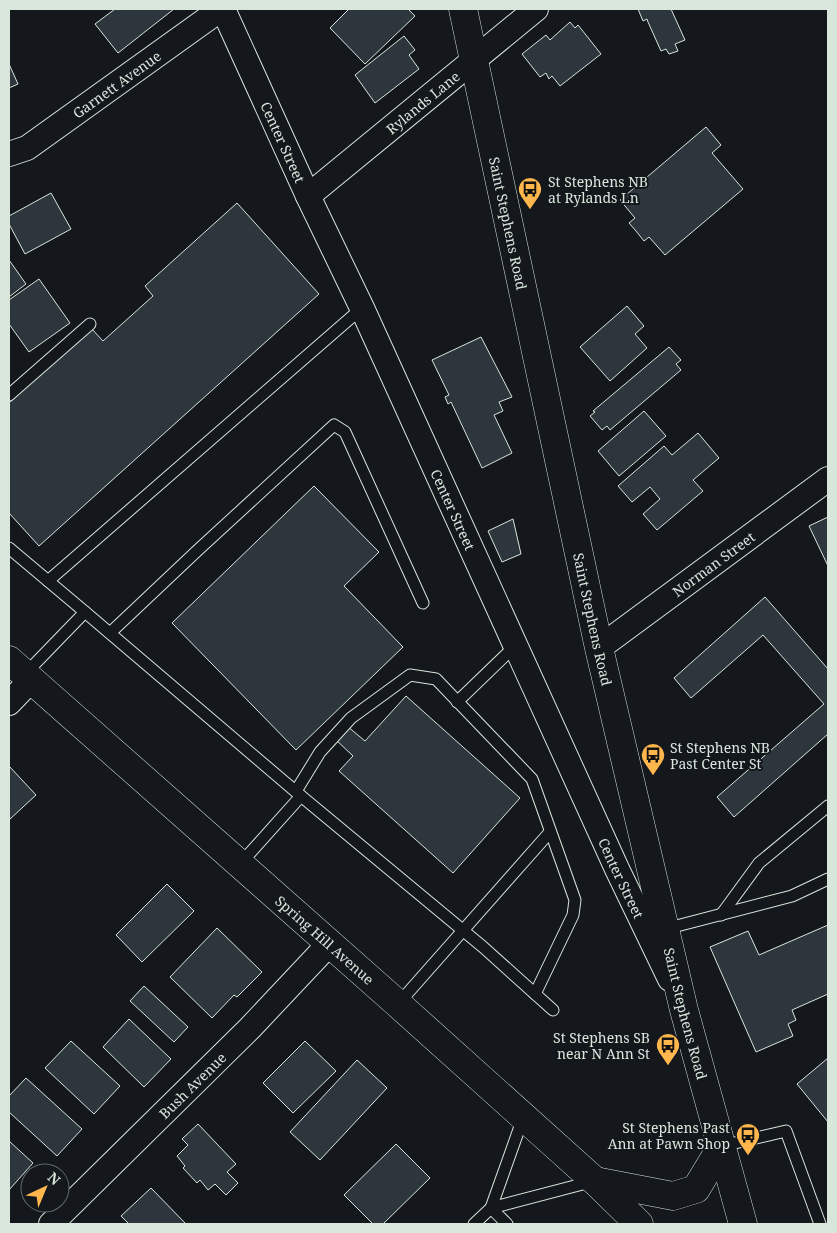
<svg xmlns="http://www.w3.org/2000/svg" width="837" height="1233" font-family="'Noto Serif',serif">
<rect width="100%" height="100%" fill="#14181c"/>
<g fill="#2c363c" stroke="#d8e6dc">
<path d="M115,9H174L118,53L95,24Z"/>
<path d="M349,9H408L415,16L365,64L330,28Z"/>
<path d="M638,9H671L685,40L675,44L678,51L669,54L666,49L661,51L648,22L647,19L643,21Z"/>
<path d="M570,22L575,28L578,25L601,54L560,86L552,76L549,79L546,73L540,77L522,54L546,35L550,40Z"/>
<path d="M404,36L415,50L409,55L419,69L375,103L355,75Z"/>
<path d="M9,64L18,84L9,88Z"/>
<path d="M706,127L721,145L712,153L743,189L665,255L649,237L644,241L636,231L629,223L635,218L620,200Z"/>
<path d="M51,193L71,229L25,254L9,224V216Z"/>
<path d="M237,203L319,294L39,546L9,513V403L91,328L103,341L153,296L145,286Z"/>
<path d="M9,260L26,284L9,297Z"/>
<path d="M39,279L70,323L29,352L9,324V300Z"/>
<path d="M627,306L644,326L635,334L647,348L610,381L580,347Z"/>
<path d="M481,337L512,397L499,402L503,411L494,415L512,453L482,468L451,402L448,404L445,397L449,395L432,360Z"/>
<path d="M669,347L681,360L676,364L681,370L610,430L607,426L602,430L590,416L595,412L593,411Z"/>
<path d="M644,411L666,436L619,476L598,451Z"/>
<path d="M698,433L719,458L693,480L703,491L657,530L643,514L660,499L650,487L632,502L618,486L664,446L672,455Z"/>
<path d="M314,486L379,552L344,586L403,647L296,750L172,623Z"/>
<path d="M828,517V566L809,526Z"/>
<path d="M513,519L521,554L502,562L488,531Z"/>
<path d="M765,597L828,669V734L734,817L717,797L824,704L763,635L691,698L674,678Z"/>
<path d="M406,696L520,798L453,873L339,771L353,756L335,739L347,726L365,741Z"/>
<path d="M9,766L36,795L9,820Z"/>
<path d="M167,884L194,911L142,962L116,935Z"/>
<path d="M828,925V994L792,1010L796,1020L788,1024L793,1036L756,1052L710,947L748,931L759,955Z"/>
<path d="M217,928L262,972L237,997L234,995L212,1018L170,977Z"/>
<path d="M144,986L188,1027L174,1042L130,1001Z"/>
<path d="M129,1019L171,1059L144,1087L103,1047Z"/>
<path d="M71,1041L120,1086L94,1114L45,1068Z"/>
<path d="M305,1041L336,1071L293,1113L263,1083Z"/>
<path d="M828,1058V1122L797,1084Z"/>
<path d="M357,1060L387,1088L320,1160L290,1132Z"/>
<path d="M26,1078L82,1129L57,1156L9,1112V1096Z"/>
<path d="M198,1124L236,1164L227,1172L238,1183L226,1195L215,1184L208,1190L200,1180L197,1183L183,1168L185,1166L177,1156L188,1145L182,1139Z"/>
<path d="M9,1141L33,1163L9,1190Z"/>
<path d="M396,1144L430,1178L383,1224H373L344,1195Z"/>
<path d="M151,1188L186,1224H129L121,1216Z"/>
</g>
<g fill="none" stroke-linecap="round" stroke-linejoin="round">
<g stroke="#d8e6dc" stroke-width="13">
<g id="lane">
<path d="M9,395L90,324"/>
<path d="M9,548L85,612L25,674"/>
<path d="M48,581L362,308"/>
<path d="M85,612L301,796L240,864"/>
<path d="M110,633L199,549L334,425L345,432L423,603"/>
<path d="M457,702L515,646"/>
<path d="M296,791L320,752L351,718L410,675L436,679L532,779L575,900L573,915L535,994"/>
<path d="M301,796L483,947L553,1010"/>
<path d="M721,915L759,863L828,806"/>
<path d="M665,929L792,896L828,879"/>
<path d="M398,1004L550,832"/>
<path d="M523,1118L491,1208L594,1181"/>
<path d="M722,1146L786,1131L820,1224"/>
<path d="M474,1224L491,1208L507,1224"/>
</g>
</g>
<g stroke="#d8e6dc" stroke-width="26">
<g id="street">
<path id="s1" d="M223,9L308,196L362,308L617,869L670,979"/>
<path id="s2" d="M9,154L27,148L221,9"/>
<path id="s3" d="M308,196L536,9"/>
<path id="s4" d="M599,648L828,479"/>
<path d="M9,703L31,680"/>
<path id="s5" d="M51,1224L250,1028L330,943"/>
</g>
</g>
<g stroke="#d8e6dc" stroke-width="29">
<g id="primary">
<path id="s6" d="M463,9L599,648L684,1010L743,1224"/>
<path id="s7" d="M9,660L398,1004L595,1181L639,1224"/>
<path d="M595,1181L673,1196L696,1189L722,1146"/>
</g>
</g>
<use href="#lane" stroke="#14181c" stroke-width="11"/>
<use href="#street" stroke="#14181c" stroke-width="24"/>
<use href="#primary" stroke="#14181c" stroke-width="28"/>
</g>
<defs>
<g id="bus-pin" transform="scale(1.25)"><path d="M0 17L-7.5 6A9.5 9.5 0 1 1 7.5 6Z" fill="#ffb74d" stroke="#14181c"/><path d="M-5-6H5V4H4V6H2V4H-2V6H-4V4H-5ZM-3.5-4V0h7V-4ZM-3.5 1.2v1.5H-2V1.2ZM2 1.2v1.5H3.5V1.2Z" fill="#111"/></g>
</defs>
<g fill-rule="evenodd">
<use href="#bus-pin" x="530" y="189"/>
<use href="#bus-pin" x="653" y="755"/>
<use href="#bus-pin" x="668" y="1045"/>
<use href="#bus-pin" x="748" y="1135"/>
</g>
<g text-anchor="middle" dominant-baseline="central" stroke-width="4" stroke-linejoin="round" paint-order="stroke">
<g font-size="14" fill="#d8e6dc" stroke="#14181c">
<text stroke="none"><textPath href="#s2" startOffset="129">Garnett Avenue</textPath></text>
<text stroke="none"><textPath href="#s3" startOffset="148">Rylands Lane</textPath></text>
<text stroke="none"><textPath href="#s1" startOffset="146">Center Street</textPath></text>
<text stroke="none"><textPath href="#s6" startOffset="219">Saint Stephens Road</textPath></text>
<text stroke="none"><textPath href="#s1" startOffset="551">Center Street</textPath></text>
<text stroke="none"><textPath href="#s4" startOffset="142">Norman Street</textPath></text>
<text stroke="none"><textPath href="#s6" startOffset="624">Saint Stephens Road</textPath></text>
<text stroke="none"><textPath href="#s1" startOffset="956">Center Street</textPath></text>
<text stroke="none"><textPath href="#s7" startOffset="422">Spring Hill Avenue</textPath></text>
<text stroke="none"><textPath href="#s6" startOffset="1029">Saint Stephens Road</textPath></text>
<text stroke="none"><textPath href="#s5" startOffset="198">Bush Avenue</textPath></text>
</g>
<g font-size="14" fill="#d8e6dc" stroke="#14181c" text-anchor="start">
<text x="548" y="181">St Stephens NB<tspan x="548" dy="16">at Rylands Ln</tspan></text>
<text x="670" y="747">St Stephens NB<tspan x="670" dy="16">Past Center St</tspan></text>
<text x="650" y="1037" text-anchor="end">St Stephens SB<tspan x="650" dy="16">near N Ann St</tspan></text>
<text x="730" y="1127" text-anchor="end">St Stephens Past<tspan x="730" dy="16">Ann at Pawn Shop</tspan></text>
</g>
</g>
<rect width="837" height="1233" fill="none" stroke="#d8e6dc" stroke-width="20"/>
<g transform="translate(45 1188) rotate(44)"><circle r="24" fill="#14181c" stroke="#626a69"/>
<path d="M0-4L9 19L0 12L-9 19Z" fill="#ffb74d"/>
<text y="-8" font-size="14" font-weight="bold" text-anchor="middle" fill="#d8e6dc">N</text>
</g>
</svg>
